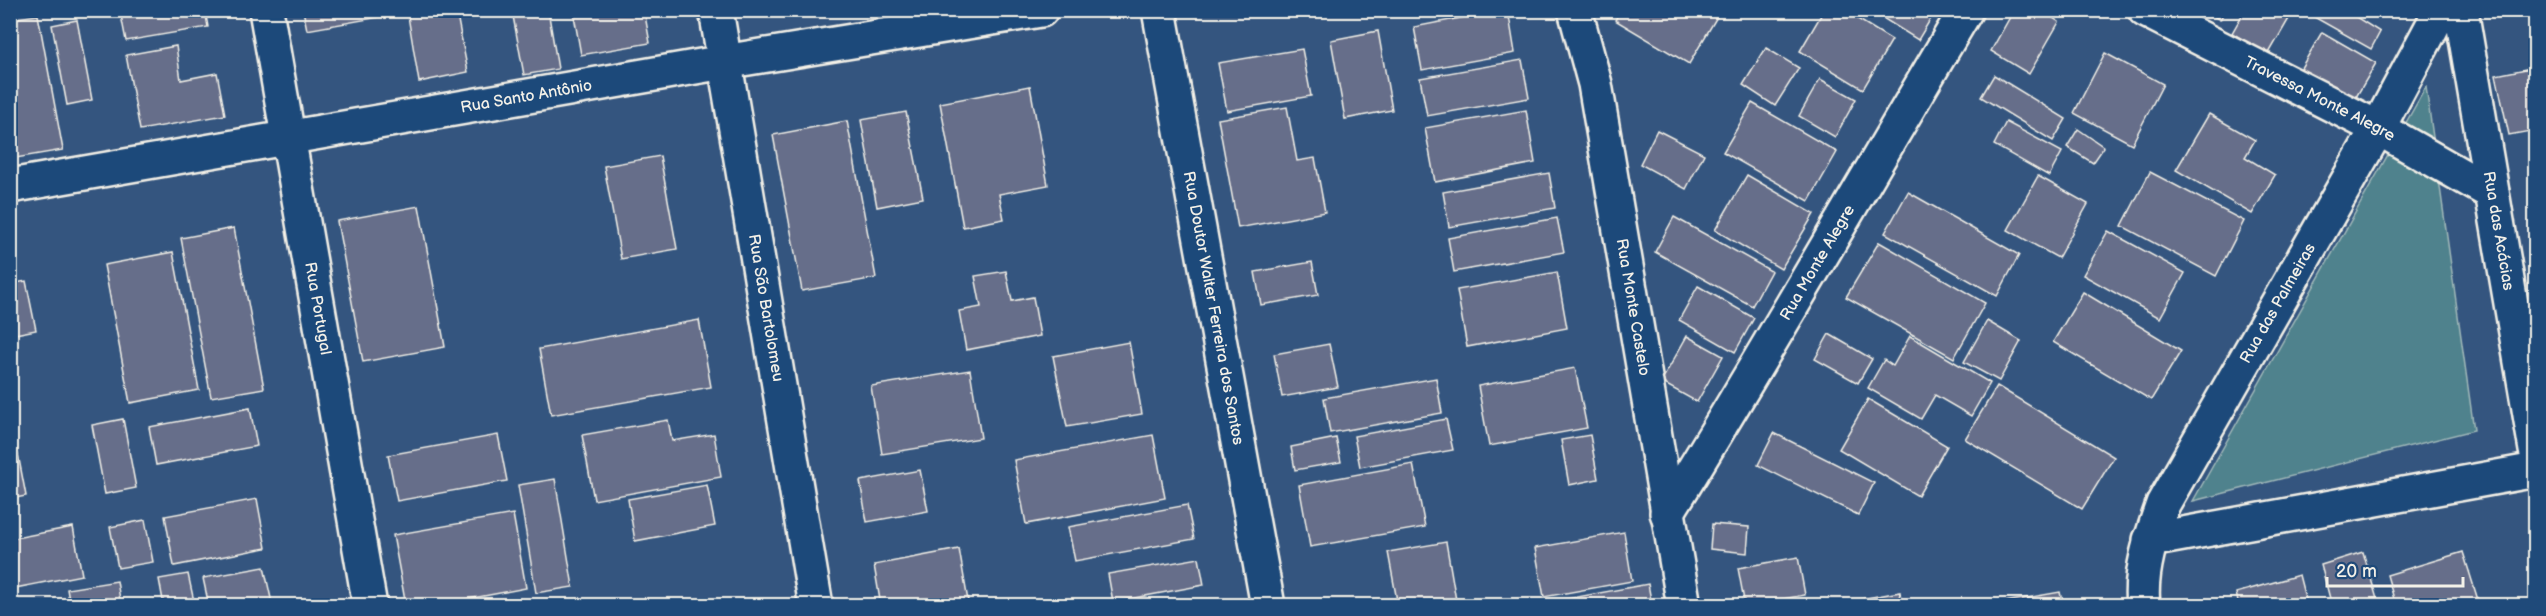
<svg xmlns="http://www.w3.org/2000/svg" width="2546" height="616" font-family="'Balsamiq Sans',sans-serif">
<rect width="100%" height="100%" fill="#34557f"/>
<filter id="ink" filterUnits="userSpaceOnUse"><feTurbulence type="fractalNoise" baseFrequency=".0167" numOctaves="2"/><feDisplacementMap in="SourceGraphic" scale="12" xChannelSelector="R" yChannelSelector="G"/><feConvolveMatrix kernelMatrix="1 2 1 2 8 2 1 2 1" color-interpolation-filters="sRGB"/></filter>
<g filter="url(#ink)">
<path fill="#50828d" stroke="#a2baba" stroke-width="1.5" d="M2426,87L2474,430L2193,501Z"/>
<g fill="#666e8a" stroke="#f4f1e8" stroke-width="1.5">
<path d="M120,10H205L208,27L126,41Z"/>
<path d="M303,10H390L391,15L307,30Z"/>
<path d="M407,10H456L468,72L419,82Z"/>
<path d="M548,10L558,69L524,75L513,16Z"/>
<path d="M573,10H644L650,43L581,55Z"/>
<path d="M1502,10H1508L1515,53L1422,70L1414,27Z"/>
<path d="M1621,10H1721L1689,64L1615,20Z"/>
<path d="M1824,10H1843L1892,40L1863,89L1800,51Z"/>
<path d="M1870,10H1936L1918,40Z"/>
<path d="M2014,10H2041L2059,22L2029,74L1991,51Z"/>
<path d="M2203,10H2225L2220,20Z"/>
<path d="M2245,10H2294L2268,55L2232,33Z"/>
<path d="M2309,10H2345L2380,32L2371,49L2307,13Z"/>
<path d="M2375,10H2389L2385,17Z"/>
<path d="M38,15L63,150L16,158L10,127V19Z"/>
<path d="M77,20L92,100L67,105L52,25Z"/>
<path d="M1378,31L1392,110L1345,119L1331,40Z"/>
<path d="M2322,32L2376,63L2352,104L2298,73Z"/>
<path d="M176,46L181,80L217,73L225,115L140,130L126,55Z"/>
<path d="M1766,48L1799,68L1775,106L1743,85Z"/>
<path d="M1302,49L1311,96L1227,111L1218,63Z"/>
<path d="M2105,53L2163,84L2132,144L2074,113Z"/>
<path d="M1522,60L1529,98L1427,116L1420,78Z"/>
<path d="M2536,67V130L2509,135L2496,75Z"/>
<path d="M1994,75L2066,119L2053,141L1981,97Z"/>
<path d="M1820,79L1856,99L1835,137L1799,116Z"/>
<path d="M1030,86L1048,185L999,194L1004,219L963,227L940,103Z"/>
<path d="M1752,103L1837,152L1809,201L1723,152Z"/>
<path d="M1287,107L1297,161L1315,158L1325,212L1238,228L1218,119Z"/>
<path d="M1526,110L1535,163L1435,182L1425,128Z"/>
<path d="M906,112L923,198L877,207L861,120Z"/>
<path d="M2209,114L2255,140L2245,157L2275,175L2252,214L2176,170Z"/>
<path d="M847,121L876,278L802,291L773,135Z"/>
<path d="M2006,122L2062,152L2049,176L1994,145Z"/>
<path d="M2078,129L2104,147L2093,163L2067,147Z"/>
<path d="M1657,130L1704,154L1686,189L1640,164Z"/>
<path d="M660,156L677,249L621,259L604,166Z"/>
<path d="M2150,172L2244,221L2216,276L2122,226Z"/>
<path d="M1549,173L1555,208L1449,227L1443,192Z"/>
<path d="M1747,175L1814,214L1781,269L1715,230Z"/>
<path d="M2038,176L2088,204L2058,258L2008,230Z"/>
<path d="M1908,192L2019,255L1997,296L1885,233Z"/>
<path d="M419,206L445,347L363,362L337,221Z"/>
<path d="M1674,217L1771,271L1752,306L1655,252Z"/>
<path d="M1557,218L1564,252L1454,272L1448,238Z"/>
<path d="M234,228L264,388L211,397L181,238Z"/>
<path d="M2108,231L2185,273L2160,318L2083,275Z"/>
<path d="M1879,242L1985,303L1954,358L1846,297Z"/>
<path d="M173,252L199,390L130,403L104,265Z"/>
<path d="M1312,262L1318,295L1261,305L1255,272Z"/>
<path d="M1006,271L1012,301L1033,297L1040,336L966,350L959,311L981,307L975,276Z"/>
<path d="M1557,272L1567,328L1467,347L1457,290Z"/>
<path d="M26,281L36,330L10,335V284Z"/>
<path d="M1698,286L1754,318L1735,352L1679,320Z"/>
<path d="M2083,292L2181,351L2151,400L2053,342Z"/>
<path d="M699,320L711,387L551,415L539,349Z"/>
<path d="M1987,321L2021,341L1999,381L1964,362Z"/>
<path d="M1829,334L1872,359L1858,383L1815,359Z"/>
<path d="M1687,336L1723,356L1697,402L1661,382Z"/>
<path d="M1910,336L1990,383L1971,416L1935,395L1921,419L1868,388L1884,360L1893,366Z"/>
<path d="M1129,342L1142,414L1067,427L1053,356Z"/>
<path d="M1329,344L1338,387L1282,397L1274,354Z"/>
<path d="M1575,368L1587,428L1489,446L1478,386Z"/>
<path d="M970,370L981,438L882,454L871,386Z"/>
<path d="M1436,378L1442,413L1330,433L1324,398Z"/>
<path d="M1997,386L2114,457L2082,509L1965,439Z"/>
<path d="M1868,399L1947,446L1918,496L1839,449Z"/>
<path d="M250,408L257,446L156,465L149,427Z"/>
<path d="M123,419L136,488L105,494L92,425Z"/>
<path d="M1446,419L1453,450L1360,467L1354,436Z"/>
<path d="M668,420L672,441L714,434L721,477L594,500L582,435Z"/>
<path d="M1774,433L1874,483L1858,515L1758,465Z"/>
<path d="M498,435L507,481L397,501L388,455Z"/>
<path d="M1153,435L1165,498L1026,524L1014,460Z"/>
<path d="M1590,435L1598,479L1569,485L1561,440Z"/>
<path d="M1336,438L1341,462L1295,470L1291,447Z"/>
<path d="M18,454L26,496L10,499V455Z"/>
<path d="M1413,464L1425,527L1310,547L1299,485Z"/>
<path d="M920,470L928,511L867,522L860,481Z"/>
<path d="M555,479L573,587L536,593L518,485Z"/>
<path d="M707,485L715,526L635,541L628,499Z"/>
<path d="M257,499L266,548L174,566L165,516Z"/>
<path d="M1187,505L1194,539L1075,561L1068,527Z"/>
<path d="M513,514L526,588L431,606H406L393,535Z"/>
<path d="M145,520L153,562L118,568L110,527Z"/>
<path d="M1712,524L1749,527L1747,553L1710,549Z"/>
<path d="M73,527L82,575L10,589V539Z"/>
<path d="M1624,532L1632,581L1544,597L1535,548Z"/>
<path d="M1446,542L1457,606H1398L1388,552Z"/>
<path d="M959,549L968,601L943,606H881L874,565Z"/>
<path d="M2363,552L2377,599L2356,606H2332L2321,565Z"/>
<path d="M2463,552L2478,600L2460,606H2396L2387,575Z"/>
<path d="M1798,557L1805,595L1745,606L1738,568Z"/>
<path d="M1199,558L1204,585L1113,602L1108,574Z"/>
<path d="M264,567L272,603L257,606H209L203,578Z"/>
<path d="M188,574L195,606H164L159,579Z"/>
<path d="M2299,575L2307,606H2239L2236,593Z"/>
<path d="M117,581L121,606H70L67,589Z"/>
<path d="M1648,584L1652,606H1562L1561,600Z"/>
<path d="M1900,592L1902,606H1823Z"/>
<path d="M2060,592L2063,606H1982Z"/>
<path d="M722,600L723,606H689Z"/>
<path d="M2216,600L2217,606H2199Z"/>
</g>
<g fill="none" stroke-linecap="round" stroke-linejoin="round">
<g stroke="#f4f1e8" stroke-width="38">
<g id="street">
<path id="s1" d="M266,10L370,606"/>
<path id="s2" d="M1159,10L1268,606"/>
<path id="s3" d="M1575,10L1595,84L1684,606"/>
<path id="s4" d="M2145,10L2378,128L2492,193"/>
<path id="s5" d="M2461,10L2536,450"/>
<path id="s6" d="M10,186L724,62L1041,10"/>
<path id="s7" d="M1667,513C1770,347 1866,178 1966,10"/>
<path d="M2150,540L2536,470"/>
<path id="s8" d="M2143,606C2139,571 2152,535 2163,504L2378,128L2441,10"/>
</g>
</g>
<g stroke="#f4f1e8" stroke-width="38">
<g id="secondary">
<path id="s9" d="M716,10L816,606"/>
</g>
</g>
<use href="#street" stroke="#1f4a7a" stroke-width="33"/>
<use href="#secondary" stroke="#1f4a7a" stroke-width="33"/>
</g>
</g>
<g text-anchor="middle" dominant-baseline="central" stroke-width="5" stroke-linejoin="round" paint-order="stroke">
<g font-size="16" fill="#f4f1e8" stroke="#1f4a7a">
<text stroke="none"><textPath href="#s6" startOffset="524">Rua Santo Antônio</textPath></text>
<text stroke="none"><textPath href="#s4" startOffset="196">Travessa Monte Alegre</textPath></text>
<text stroke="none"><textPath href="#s5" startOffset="224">Rua das Acácias</textPath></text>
<text stroke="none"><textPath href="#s7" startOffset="292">Rua Monte Alegre</textPath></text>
<text stroke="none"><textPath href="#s8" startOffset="336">Rua das Palmeiras</textPath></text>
<text stroke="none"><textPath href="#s3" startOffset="303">Rua Monte Castelo</textPath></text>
<text stroke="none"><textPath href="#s1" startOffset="303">Rua Portugal</textPath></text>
<text stroke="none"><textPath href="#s9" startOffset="302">Rua São Bartolomeu</textPath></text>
<text stroke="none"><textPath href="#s2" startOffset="303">Rua Doutor Walter Ferreira dos Santos</textPath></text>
</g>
</g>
<rect width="2546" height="616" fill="none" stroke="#1f4a7a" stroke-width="36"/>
<rect x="18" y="18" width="2510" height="580" fill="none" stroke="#f4f1e8" stroke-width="2" filter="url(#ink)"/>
<path d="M2327 577v9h136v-9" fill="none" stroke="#f4f1e8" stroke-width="3"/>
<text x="2336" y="577" font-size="18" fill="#f4f1e8" stroke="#1f4a7a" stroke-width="4.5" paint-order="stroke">20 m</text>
</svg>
